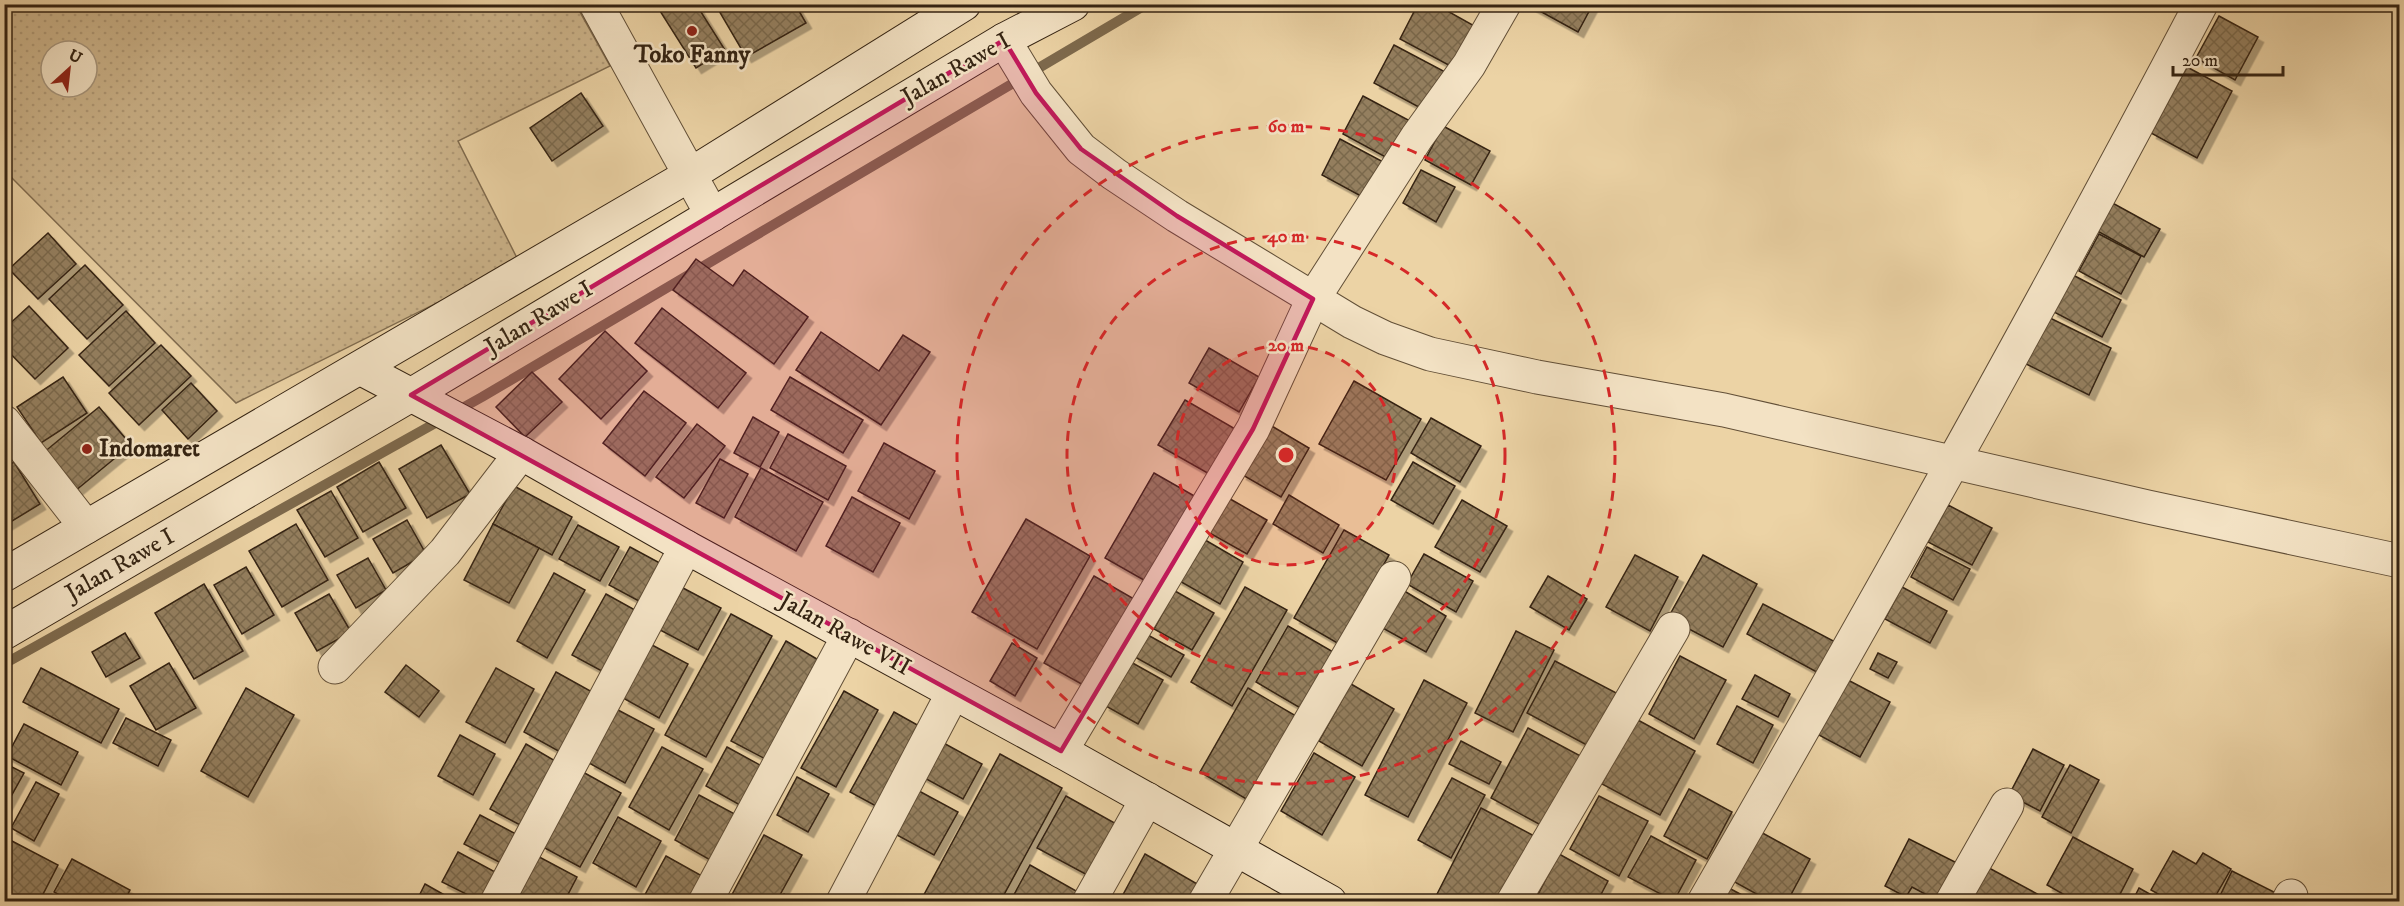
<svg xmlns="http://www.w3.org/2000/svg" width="2404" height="906" font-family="'IM FELL DW Pica',serif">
<defs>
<pattern id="grass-dots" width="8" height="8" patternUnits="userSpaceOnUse" patternTransform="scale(1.5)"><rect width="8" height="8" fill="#cdb58c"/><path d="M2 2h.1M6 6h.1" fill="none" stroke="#b19b78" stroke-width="1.8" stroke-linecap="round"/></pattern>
<pattern id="building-cross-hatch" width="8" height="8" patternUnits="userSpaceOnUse" patternTransform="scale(1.5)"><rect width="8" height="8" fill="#947f5e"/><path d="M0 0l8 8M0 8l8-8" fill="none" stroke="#7a684c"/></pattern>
<filter id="shadow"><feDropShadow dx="5.5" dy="5.5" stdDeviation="0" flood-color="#0004"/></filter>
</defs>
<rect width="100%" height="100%" fill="#ecd3a5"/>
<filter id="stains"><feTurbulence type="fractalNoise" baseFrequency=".00333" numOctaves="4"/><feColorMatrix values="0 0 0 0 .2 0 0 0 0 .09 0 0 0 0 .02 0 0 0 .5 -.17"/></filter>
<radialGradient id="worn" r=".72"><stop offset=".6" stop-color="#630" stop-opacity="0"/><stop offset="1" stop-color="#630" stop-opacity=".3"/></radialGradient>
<path fill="url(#grass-dots)" stroke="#806c4f" stroke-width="1.5" fill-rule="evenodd" d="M4,5H576L610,66L458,141L519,262L236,403L5,171ZM51,51H87V87H51Z"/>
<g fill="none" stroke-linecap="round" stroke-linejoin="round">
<path stroke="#7d694c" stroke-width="10" d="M4,664L482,397L1147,4"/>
</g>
<g fill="url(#building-cross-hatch)" stroke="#342312" stroke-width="1.5" filter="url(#shadow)">
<path d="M670,4H696L725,50L696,68L660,11Z"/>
<path d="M715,4H795L806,23L746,57Z"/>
<path d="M1418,4H1435L1478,28L1456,69L1400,39Z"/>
<path d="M1527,4H1593L1578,32Z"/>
<path d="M2219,16L2258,37L2235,80L2196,58Z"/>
<path d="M1394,45L1449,74L1428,112L1374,83Z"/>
<path d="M2187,67L2232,91L2197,158L2151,133Z"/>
<path d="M581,93L603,126L552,161L530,128Z"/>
<path d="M1363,96L1412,122L1391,160L1343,134Z"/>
<path d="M1443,126L1490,151L1471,185L1425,160Z"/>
<path d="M1340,139L1389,165L1370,201L1322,175Z"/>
<path d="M1421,170L1455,187L1436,222L1403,203Z"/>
<path d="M2107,200L2160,229L2144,257L2092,228Z"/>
<path d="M48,233L76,264L38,299L9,269Z"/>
<path d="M2099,234L2141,256L2121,294L2079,271Z"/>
<path d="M696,259L733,286L744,270L808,317L774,364L673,290Z"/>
<path d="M85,265L123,305L87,339L49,299Z"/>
<path d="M2071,274L2121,300L2102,337L2052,311Z"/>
<path d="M29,306L68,348L35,379L4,347V329Z"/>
<path d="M662,308L746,373L718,408L635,343Z"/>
<path d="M126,311L155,343L109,386L79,355Z"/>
<path d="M2046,316L2111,348L2089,395L2024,363Z"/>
<path d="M605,331L647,371L601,419L559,379Z"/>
<path d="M821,332L879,371L903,335L930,352L881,425L796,370Z"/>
<path d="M161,345L191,376L139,425L109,393Z"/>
<path d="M1209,348L1259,377L1239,412L1189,383Z"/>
<path d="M532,372L562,402L525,437L496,407Z"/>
<path d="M63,377L87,413L41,443L17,407Z"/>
<path d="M790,377L863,420L843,453L771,410Z"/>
<path d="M1354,381L1421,419L1386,480L1319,444Z"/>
<path d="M191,383L217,411L188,439L162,410Z"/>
<path d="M644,391L686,423L645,476L603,443Z"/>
<path d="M1185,400L1237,430L1211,475L1158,445Z"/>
<path d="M99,407L131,445L75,491L43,453Z"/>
<path d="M753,417L779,432L760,467L734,453Z"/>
<path d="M1431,418L1481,446L1460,482L1411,453Z"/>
<path d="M697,424L725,446L684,498L656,477Z"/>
<path d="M1270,425L1309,448L1281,497L1241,474Z"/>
<path d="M788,434L846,466L828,500L770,468Z"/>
<path d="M884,443L935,471L909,519L858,491Z"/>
<path d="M441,445L470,494L427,518L399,469Z"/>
<path d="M720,459L748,474L724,518L696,503Z"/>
<path d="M14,462L40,504L4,526V468Z"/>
<path d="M379,462L406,508L363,532L337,487Z"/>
<path d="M1413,462L1455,486L1433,524L1391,500Z"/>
<path d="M761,468L823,502L796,551L735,517Z"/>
<path d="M1154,473L1205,502L1156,587L1105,558Z"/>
<path d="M514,486L572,517L552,555L493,524Z"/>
<path d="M331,491L358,538L325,557L297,510Z"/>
<path d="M1289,495L1339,525L1323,553L1273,524Z"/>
<path d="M1225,496L1267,520L1247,554L1206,531Z"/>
<path d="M852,497L900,523L873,572L826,546Z"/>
<path d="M1462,500L1507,526L1480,572L1435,547Z"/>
<path d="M1948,505L1992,528L1972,565L1928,542Z"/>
<path d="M1026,519L1090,556L1037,649L972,612Z"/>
<path d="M407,520L426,554L393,573L373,539Z"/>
<path d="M296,524L328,580L282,607L249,551Z"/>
<path d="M493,524L539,548L509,603L464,580Z"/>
<path d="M578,525L619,547L600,581L559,559Z"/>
<path d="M1344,530L1389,555L1339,644L1294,618Z"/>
<path d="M1200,537L1243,562L1220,604L1176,579Z"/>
<path d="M630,547L671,569L650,607L609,585Z"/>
<path d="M1927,547L1970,569L1953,600L1911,577Z"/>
<path d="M1424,554L1473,581L1456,612L1407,584Z"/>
<path d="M1635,555L1678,577L1650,631L1606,607Z"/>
<path d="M1703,555L1757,584L1723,647L1668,618Z"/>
<path d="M368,558L386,590L356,608L337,575Z"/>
<path d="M246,567L274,615L242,634L214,585Z"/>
<path d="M554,573L585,590L547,658L517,641Z"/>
<path d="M1094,576L1141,603L1092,690L1044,663Z"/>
<path d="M1548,576L1587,599L1569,630L1530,607Z"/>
<path d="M204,584L243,651L194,679L155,613Z"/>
<path d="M1245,587L1287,610L1232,706L1191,682Z"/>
<path d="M1902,587L1947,611L1930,643L1885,619Z"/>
<path d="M683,588L721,608L698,650L660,630Z"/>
<path d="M1401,589L1446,616L1426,652L1379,626Z"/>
<path d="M1175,591L1214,613L1192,650L1154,629Z"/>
<path d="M329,594L351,632L317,651L295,613Z"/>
<path d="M606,594L644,615L611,676L572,655Z"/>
<path d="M1763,604L1841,645L1824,676L1747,634Z"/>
<path d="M731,614L772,636L706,757L665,735Z"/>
<path d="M1288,626L1335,653L1302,709L1256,682Z"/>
<path d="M1516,631L1554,650L1513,732L1475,713Z"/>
<path d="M125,633L140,658L106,677L92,652Z"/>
<path d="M1146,634L1184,655L1171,677L1133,656Z"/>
<path d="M786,641L829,666L775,764L731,741Z"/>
<path d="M1012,643L1037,658L1015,696L990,681Z"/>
<path d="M652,645L688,664L659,718L623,698Z"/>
<path d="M1878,653L1897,662L1888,678L1870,669Z"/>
<path d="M1680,656L1726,680L1694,739L1649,714Z"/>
<path d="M1129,661L1163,680L1138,724L1104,705Z"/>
<path d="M1555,661L1624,697L1596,750L1527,713Z"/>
<path d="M169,663L196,708L156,730L130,686Z"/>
<path d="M406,665L439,691L419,717L385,692Z"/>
<path d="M41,668L119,709L101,743L23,702Z"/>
<path d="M496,668L534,689L505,743L466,722Z"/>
<path d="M556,672L603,698L571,758L524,732Z"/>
<path d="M1755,675L1790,694L1778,717L1742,699Z"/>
<path d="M1846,679L1890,702L1860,757L1817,734Z"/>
<path d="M1424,680L1467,703L1408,817L1365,795Z"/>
<path d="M1351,684L1394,709L1362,766L1319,741Z"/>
<path d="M246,688L294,715L248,797L201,771Z"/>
<path d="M1248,688L1296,716L1248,800L1200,772Z"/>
<path d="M844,691L878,710L836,787L801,768Z"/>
<path d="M1737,706L1773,725L1753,763L1717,744Z"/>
<path d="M618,710L654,729L625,783L589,763Z"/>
<path d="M894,712L930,732L887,812L850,792Z"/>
<path d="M126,718L171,740L158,766L113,743Z"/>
<path d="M1636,719L1695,751L1660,815L1602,784Z"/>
<path d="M24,724L78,752L61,785L7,756Z"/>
<path d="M1528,728L1588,760L1550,830L1491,798Z"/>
<path d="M460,735L495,754L473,795L438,776Z"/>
<path d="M938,740L982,764L963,799L919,775Z"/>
<path d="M1461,741L1501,762L1489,784L1449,764Z"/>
<path d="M526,744L557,762L522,826L490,809Z"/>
<path d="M662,747L703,769L669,830L629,807Z"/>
<path d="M727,747L769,770L747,809L706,786Z"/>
<path d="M2033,749L2064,765L2040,811L2009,795Z"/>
<path d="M1314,753L1355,777L1322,835L1281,811Z"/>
<path d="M1000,754L1062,788L1000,902H920Z"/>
<path d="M4,763L24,773L4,809Z"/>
<path d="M2070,765L2099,780L2071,833L2042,817Z"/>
<path d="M581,771L621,793L580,867L541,846Z"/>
<path d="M797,777L829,794L808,832L777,815Z"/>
<path d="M1452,778L1485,795L1451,858L1418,840Z"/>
<path d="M36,782L59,794L34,841L11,828Z"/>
<path d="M1689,789L1732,812L1707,859L1664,836Z"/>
<path d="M919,791L958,812L934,855L895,834Z"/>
<path d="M699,795L744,819L719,865L675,840Z"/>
<path d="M1066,796L1120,826L1091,877L1037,848Z"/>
<path d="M1599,796L1648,821L1619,876L1570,849Z"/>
<path d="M1481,808L1540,839L1506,902H1433Z"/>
<path d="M480,815L516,834L501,863L464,844Z"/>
<path d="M618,817L661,841L636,887L593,863Z"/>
<path d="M1757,830L1810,859L1787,902H1771L1731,880Z"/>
<path d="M764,835L802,855L776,902H728Z"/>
<path d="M1651,836L1696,860L1674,901L1628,877Z"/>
<path d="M2073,837L2133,869L2116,902H2077L2047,885Z"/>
<path d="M1909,839L1965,867L1940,902L1912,887L1906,897L1885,886Z"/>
<path d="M10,840L58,865L39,902H4V851Z"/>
<path d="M528,851L577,877L564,902H516Z"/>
<path d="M2173,851L2196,864L2203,853L2231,869L2212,902H2172L2151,890Z"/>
<path d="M458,852L497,873L482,902L442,882Z"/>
<path d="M1145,854L1199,885L1190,902H1119Z"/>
<path d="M1559,854L1608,881L1597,902H1534Z"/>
<path d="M666,856L711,881L700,902H641Z"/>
<path d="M72,859L130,890L124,902H72L54,892Z"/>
<path d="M1030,865L1078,892L1073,902H1010Z"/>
<path d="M1989,868L2043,897L2041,902H1970Z"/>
<path d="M2232,871L2278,894L2274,902H2217Z"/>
<path d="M425,884L457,902H416Z"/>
<path d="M1727,887L1755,902H1718Z"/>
<path d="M2139,888L2164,902H2132Z"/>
<path d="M784,894L797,902H780Z"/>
<path d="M52,895L64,902H49Z"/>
<path d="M1616,896L1626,902H1613Z"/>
</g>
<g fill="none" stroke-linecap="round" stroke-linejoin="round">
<g stroke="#624f37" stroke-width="35">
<g id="street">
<path d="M596,4L712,215"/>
<path d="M1004,40L1036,93L1081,149L1114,174L1177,216L1352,322L1385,338L1430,354L1537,377L1724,410L2148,507L2400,561"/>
<path d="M4,422L86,527"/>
<path d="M335,667L445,552L521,453"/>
<path d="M1061,751L1253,429L1313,299L1417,137L1469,65L1504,4"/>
<path d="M497,902L686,547"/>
<path d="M705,902L849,635"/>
<path d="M843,902L953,693"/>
<path d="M1089,902L1147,799"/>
<path d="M1205,902L1394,578"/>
<path d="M1513,902L1673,629"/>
<path d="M1704,902C1875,605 2042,307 2201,4"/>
<path d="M1952,902L2007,805"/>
<path d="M2288,902L2291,896"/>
</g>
</g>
<g stroke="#342312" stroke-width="35">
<g id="secondary">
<path d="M360,368L521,453L686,547L1061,751L1330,902"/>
<path d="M4,575L688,176L964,4"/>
<path d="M4,633L411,395L1004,40L1073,4"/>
</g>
</g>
<use href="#street" stroke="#f3e2c4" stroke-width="33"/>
<use href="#secondary" stroke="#f3e2c4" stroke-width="33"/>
</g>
<path fill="#c2185b" fill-opacity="0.2" stroke="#c2185b" stroke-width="4.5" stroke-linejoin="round" d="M1004,40L1036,93L1081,149L1177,216L1313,299L1253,429L1061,751L411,395Z"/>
<circle cx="1286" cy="455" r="110" fill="#d62828" fill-opacity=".12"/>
<g fill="none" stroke="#d62828" stroke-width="3" stroke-dasharray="10 8">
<circle cx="1286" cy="455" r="110"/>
<circle cx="1286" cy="455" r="219"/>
<circle cx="1286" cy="455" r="329"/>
</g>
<g fill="#8f2418" stroke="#f3e2c4" stroke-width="2">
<circle cx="692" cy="31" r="6"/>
<circle cx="87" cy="449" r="6"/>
</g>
<g text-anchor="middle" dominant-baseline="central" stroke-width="5" stroke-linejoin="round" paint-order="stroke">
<g font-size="24" font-weight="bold" fill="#342312" stroke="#f3e2c4">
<text x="692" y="55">Toko Fanny</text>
<text x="99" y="449" text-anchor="start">Indomaret</text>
</g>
<g font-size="24" fill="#342312" stroke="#f3e2c4">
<text transform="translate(956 69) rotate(-30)">Jalan Rawe I</text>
<text transform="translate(539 318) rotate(-31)">Jalan Rawe I</text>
<text transform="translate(120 565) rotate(-30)">Jalan Rawe I</text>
<text transform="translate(845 634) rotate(29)">Jalan Rawe VII</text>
</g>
</g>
<circle cx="1286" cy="455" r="9" fill="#d62828" stroke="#f3e2c4" stroke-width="3"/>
<g font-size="18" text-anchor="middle" font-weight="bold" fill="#d62828" stroke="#f3e2c4" stroke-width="5" stroke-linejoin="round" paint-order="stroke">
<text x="1286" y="132">60 m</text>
<text x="1286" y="242">40 m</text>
<text x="1286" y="351">20 m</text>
</g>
<rect width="2404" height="906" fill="none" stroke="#ecd3a5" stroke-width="24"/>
<rect x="6" y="6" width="2392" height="894" fill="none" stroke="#342312" stroke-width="3"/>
<rect x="12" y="12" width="2380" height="882" fill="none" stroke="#342312" stroke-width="1.5"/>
<g transform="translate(69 69) rotate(27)"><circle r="28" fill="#f3e2c4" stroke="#a7967d" stroke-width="1.5"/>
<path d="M0-4.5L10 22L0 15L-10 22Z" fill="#8f2418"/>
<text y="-9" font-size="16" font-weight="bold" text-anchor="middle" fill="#342312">U</text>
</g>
<path d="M2173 66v9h110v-9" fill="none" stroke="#342312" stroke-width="3"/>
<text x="2182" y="66" font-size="18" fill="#342312" stroke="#f3e2c4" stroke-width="4.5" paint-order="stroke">20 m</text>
<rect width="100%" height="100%" filter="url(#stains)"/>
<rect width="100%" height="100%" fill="url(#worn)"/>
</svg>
